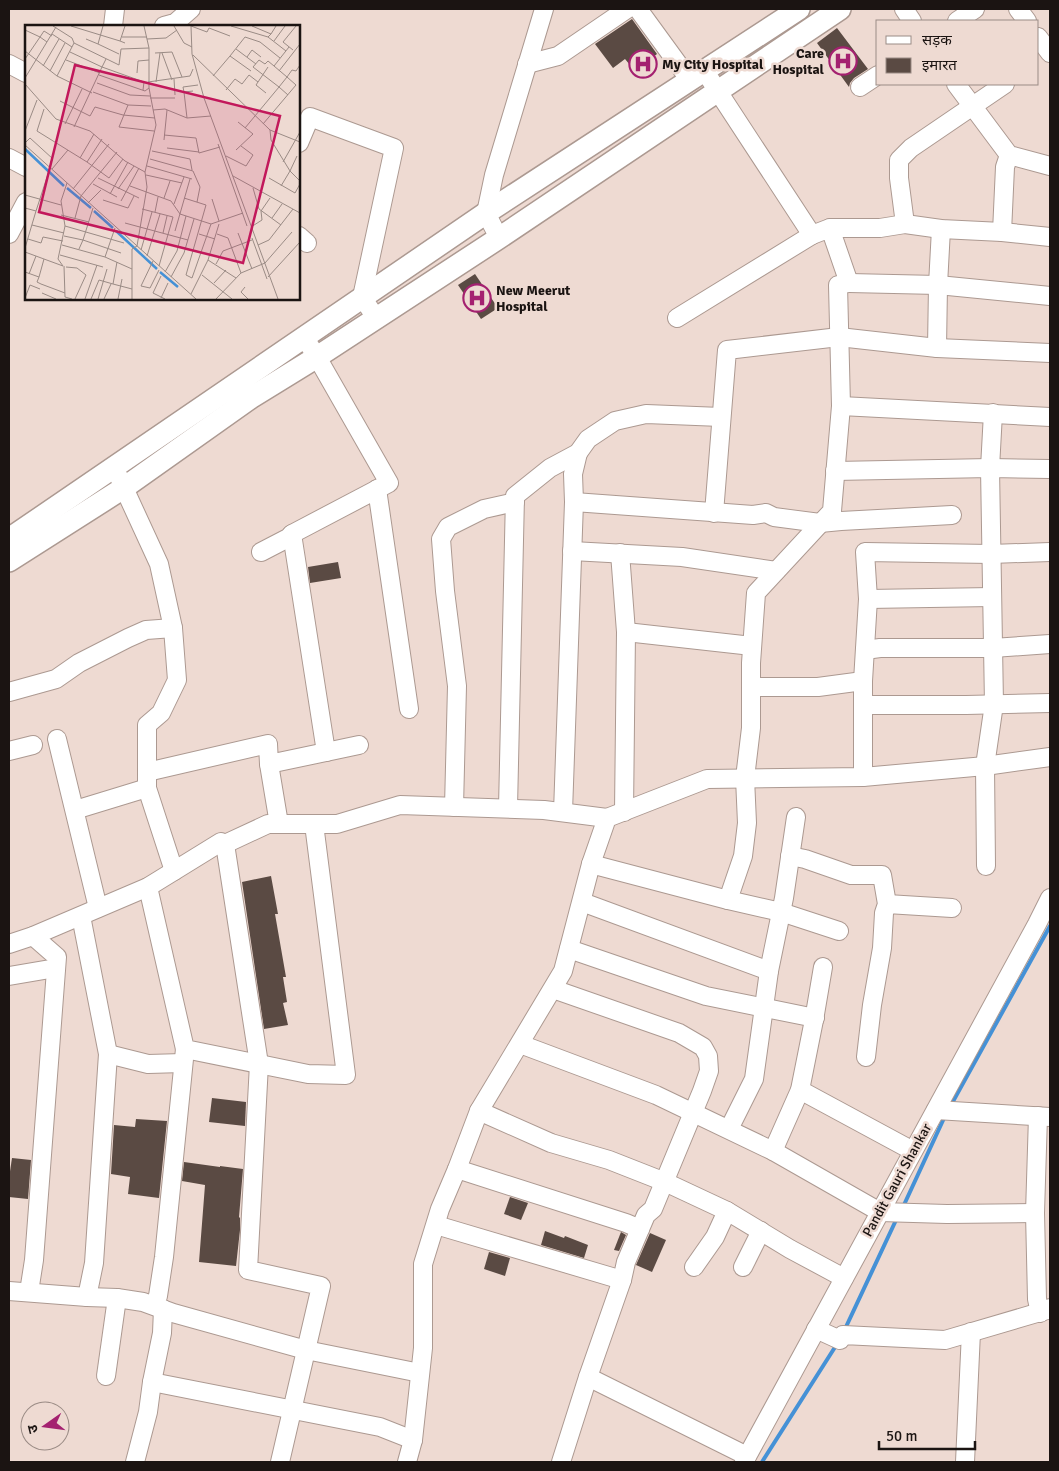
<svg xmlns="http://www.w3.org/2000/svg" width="1059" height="1471" font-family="Signika,'Noto Sans Devanagari',sans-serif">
<rect width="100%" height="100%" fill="#eedad2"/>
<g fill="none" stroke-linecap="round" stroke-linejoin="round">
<g stroke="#4591d6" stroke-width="4">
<path d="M951,1105L1050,926"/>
<path d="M903,1207L945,1116"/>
<path d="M845,1329L897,1218"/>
<path d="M762,1462L837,1344"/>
</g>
</g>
<g fill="#5a4a43">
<path d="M632,19L657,54L635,71L625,59L613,68L595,44Z"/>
<path d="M837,28L868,69L854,78L850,83L849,87L817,43Z"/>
<path d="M475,274L498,308L481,319L458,285Z"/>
<path d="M338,562L341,578L310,583L308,567Z"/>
<path d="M271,876L278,914H275L286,977H283L287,1002L283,1003L288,1025L264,1029L242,882Z"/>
<path d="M212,1098L246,1102L245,1126L209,1122Z"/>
<path d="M136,1119L167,1121L159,1198L128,1194L130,1177L111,1174L114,1125L135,1127Z"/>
<path d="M12,1158L31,1160L28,1199L9,1197V1178Z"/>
<path d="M184,1162L220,1167V1166L243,1169L239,1217L240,1218V1230L236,1266L199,1262L205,1185L182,1181Z"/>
<path d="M510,1197L528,1203L521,1220L504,1214Z"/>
<path d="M545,1231L564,1238L565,1236L588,1245L584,1258L541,1245Z"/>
<path d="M621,1232L626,1235L619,1251L614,1250Z"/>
<path d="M650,1233L666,1240L652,1272L636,1265Z"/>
<path d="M489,1252L510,1258L505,1276L484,1269Z"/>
</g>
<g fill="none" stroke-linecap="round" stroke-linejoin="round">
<g stroke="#ac9991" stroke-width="20">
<g id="minor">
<path d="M638,9L689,79"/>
<path d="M904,9L912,21"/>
<path d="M1018,9L1027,21"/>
<path d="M957,21L975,9"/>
<path d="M113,26L115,9"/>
<path d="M164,26L175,23L191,9"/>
<path d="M1038,37L1050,53"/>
<path d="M9,64L26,73"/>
<path d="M527,64L558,56L627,9"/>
<path d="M704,70L812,235L830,228L849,283L838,285L841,406L832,511L756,593L751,663V728L745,778L747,823L743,856L728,900"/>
<path d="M956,84L1009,155L1050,166"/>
<path d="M860,87L878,75"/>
<path d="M299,143L310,117L394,148L362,297L376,318"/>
<path d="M9,158L26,167"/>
<path d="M905,224L899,178V160L911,148L1005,84"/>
<path d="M830,228H880L905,224L941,229L1002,232L1050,237"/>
<path d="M1002,232L1005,167L1009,155"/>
<path d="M9,234L26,202"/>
<path d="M299,236L307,243"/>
<path d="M499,238L486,213L494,175L544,9"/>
<path d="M849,283L938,285L1050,296"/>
<path d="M677,318L812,235"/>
<path d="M304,337L317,357L389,483L292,534L326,752"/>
<path d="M937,348L938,285L941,229"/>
<path d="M841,406L1050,417"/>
<path d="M835,471L990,468L1050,469"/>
<path d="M119,477L159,564L173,628L177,680L161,713L147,725V788L174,871"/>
<path d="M377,489L409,709"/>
<path d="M574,502L753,515L766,513L774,517L820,523L841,521L952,515"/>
<path d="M714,513L727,350L839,337L937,348L1050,353"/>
<path d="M572,551L682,557L776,571"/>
<path d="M261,552L288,538L292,534"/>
<path d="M620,553L626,632L624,812"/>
<path d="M868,599L992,597"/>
<path d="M626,632L752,646"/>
<path d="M865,650L880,648H993L1050,644"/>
<path d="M751,687H818L863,681"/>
<path d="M9,692L56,679L79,663L128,638L146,630L173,628"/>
<path d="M863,705H966L1050,703"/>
<path d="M57,739L98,908"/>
<path d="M9,751L33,745"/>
<path d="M269,764L279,824"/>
<path d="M147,772L268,744L269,764L359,745"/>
<path d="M863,777V681L868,599L865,552L991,554L1050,552"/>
<path d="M454,807L457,686L445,591L441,539L448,527L484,509L515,502"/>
<path d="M508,808L515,496L550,468L578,453L588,439L615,421L646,414L721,417"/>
<path d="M75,810L147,788"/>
<path d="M563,812L574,502L573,474L578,453"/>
<path d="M225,844L259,1064L248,1270L321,1286L280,1462"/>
<path d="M790,856L805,859L851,875H882L887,904L884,913L882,948L872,1005L866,1057"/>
<path d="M591,864L728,900L781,912L839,931"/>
<path d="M986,866L985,766L994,704L990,468L993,413"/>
<path d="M148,887L185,1049L308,1074L346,1075L314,824"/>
<path d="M582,902L769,971"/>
<path d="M887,904L952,908"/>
<path d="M81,916L108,1054L94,1263L87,1297"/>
<path d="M9,944L33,936L148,887L221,842L225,844L268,824H337L400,805L544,810L607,818"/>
<path d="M569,949L706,996L815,1018"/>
<path d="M9,976L56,968"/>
<path d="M553,989L679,1033L703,1047L708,1056L709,1071L702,1091L653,1209L646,1215L640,1229"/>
<path d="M520,1044L656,1095L773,1151L880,1212L947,1214L1035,1213"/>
<path d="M108,1054L148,1064L183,1063"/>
<path d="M800,1090L913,1151"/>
<path d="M936,1110L1050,1117"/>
<path d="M479,1111L551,1143L609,1160L665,1182L727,1211L790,1249L844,1278"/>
<path d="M1038,1116L1035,1213L1037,1299L1040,1313"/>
<path d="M729,1129L754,1079L769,971L784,898L796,817"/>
<path d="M773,1151L800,1090L814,1020L823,967"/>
<path d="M457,1169L626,1223L640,1229L626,1262L622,1280L588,1377L561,1462"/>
<path d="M436,1225L622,1280"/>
<path d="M694,1267L715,1237L727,1211"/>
<path d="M743,1267L761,1231"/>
<path d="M9,1291L87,1297L117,1298L143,1302L173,1313L306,1350L420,1373"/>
<path d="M29,1292L34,1260L57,957L33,936"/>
<path d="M154,1305L158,1296L164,1257L185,1049"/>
<path d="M816,1329L840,1340L843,1335L945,1340L1047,1310L1050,1308"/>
<path d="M106,1376L117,1298"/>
<path d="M588,1377L747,1456"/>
<path d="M152,1382L380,1427L413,1440"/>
<path d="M135,1462L148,1412L152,1382L162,1333L163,1309"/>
<path d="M407,1462L413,1440L423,1348V1264L440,1209L457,1169L479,1111L563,971L591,864L607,818L707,779L863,777L985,766L1050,757"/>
<path d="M744,1462L1037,924L1050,898"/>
<path d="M965,1462L971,1332"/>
</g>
</g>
<g stroke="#ac9991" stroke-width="24">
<g id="major">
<path d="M9,539L486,213L799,9"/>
<path d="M9,561L125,487L252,397L317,357L499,238L840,9"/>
</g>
</g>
<use href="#minor" stroke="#fff" stroke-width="18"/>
<use href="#major" stroke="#fff" stroke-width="21"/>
</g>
<defs>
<g id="hospital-ring" transform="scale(1.4375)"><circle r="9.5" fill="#eedad2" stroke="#a42170" stroke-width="1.5"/><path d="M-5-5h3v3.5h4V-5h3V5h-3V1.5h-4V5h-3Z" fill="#a42170"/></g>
</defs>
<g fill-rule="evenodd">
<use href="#hospital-ring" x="843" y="61"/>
<use href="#hospital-ring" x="643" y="64"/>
<use href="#hospital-ring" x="477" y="298"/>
</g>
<g text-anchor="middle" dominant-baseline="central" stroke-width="5" stroke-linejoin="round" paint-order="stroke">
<g font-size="14" font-weight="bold" fill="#1b1412" stroke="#eedad2" text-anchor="start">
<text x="824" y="53" text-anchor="end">Care<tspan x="824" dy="16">Hospital</tspan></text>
<text x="662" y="64">My City Hospital</text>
<text x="496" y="290">New Meerut<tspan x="496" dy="16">Hospital</tspan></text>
</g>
<g font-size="14" fill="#1b1412" stroke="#eedad2">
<text transform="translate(897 1180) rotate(-61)">Pandit Gauri Shankar</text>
</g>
</g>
<g transform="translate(25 25)">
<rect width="275" height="275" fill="#eedad2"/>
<path fill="none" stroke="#4591d6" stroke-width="2.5" d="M0,124L39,161M42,163L66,183M69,186L88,203M91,206L132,244M135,247L153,262"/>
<path fill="none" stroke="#9a8b85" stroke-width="1" d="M28,1L47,13L49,18L32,51M46,1L95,16M119,1L124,23V63L131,100L120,147M149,1L159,18L167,22M166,1L182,7L184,3L205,11M166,1L167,29L179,73L253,274M206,1L243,12L246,9M227,1L246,9L251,1M0,5L15,12L19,6L27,11M27,9L47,22M97,12H122M243,12L261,26M61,14L73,19L78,1M122,14L141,13L152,5M249,16L260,1M49,18L94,40L96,24L124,23M100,18L95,16L100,1M73,19L94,29M211,24L231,39M268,25L258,17L271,1M0,26L32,51L67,68M45,27L77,42L49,102M130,28L147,27L157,52M137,28L147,55M168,30L245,105L275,117M205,31L220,12L235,17L255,33M222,32L227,25L236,32M0,34L15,12L22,17M81,34L77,42L119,57L118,65M41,35L75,48M18,41L34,14M249,41L264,22M25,46L40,18M254,46L275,19M112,48L113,36L124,35M74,50L120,66L124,63M188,51L205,31L226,46M0,53L31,2M149,54L150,70M123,57L165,51L168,44M131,57L135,28M72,58L105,70L125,71M0,59L31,94L65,106L100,136L120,147L122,162L112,221L107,224V274M201,65L210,54L217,59L224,50L233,57M68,67L103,80M159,67L158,62L173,60M241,68L231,60L243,42M125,73H150M35,76L65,91L70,82L98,90L130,93M126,81L103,80L94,102L129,106M19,84L12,106L62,137L77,114M128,85L140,84L162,93L186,91M162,93L159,67L168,66M40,99L57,64M238,99L271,60L262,52L249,41L243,36L240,39L234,35L228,42L254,62L262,52L267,45L271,46L275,40M220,103L254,62L263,70M245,105L246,115L265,146L256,161M0,106L12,75M139,110L171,113L174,128L195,122M139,115L142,85M0,118L5,113L28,134M193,119L222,201M0,120L171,274M142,123L174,127M211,125L228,109L213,97M127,126L165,134L167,145M201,131L221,141L228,130L216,121M272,131L265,146L275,156M55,133L69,109M125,134L168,146L175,162L172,177M62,137L84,153L98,134M258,137L275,107M122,141L167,154M27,144L43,125M121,150L157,158M208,151L275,188M73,153L114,173M244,153L270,168L275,159M68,159L92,172M105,161L146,176L155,189L186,199L218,188M228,163L234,184L256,200M48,164L84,119M93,164L109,141M85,169L103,137M0,170L36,180M139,173L145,156M159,173L181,180L161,250L167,253L186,199M187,174L194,196M78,175L103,183L109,171M96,176L114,143M63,178L76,165M149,179L159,152M0,183L11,186L0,223M68,183L58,215L96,228M117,184L148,192L134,241M11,186L25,143M130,187L133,172M36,190L64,197M50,193L56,171L92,127M247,193L257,179M100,198L163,215M7,200L39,208M40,201L99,218M226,202L237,195L236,186L245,173M150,206L165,154M138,208L142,191M213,208L227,244M174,209L190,214M192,209L203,213L216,248M39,211L58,215L54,224M227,213L242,254M3,214L16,218L18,212L38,216M37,220L80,232L90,203M233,220L244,215L268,184M116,225L127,187M0,227L38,241L33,234L40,201L36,176L42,158M35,230L78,242M122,231L135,189M80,232L107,244M183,235L211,253M128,236L116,261L125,263L134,245M92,237L88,259L107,264M191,239L198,226L227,215M39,241L40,272L47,274M41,242L52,243L61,250L50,274M0,247L14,252L12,257L16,259L40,268M140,247L152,226L161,191M4,249L11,231M177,250L207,274M136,251L128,268L140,274M14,252L19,234M146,252L159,228L169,194M243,252L275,217M189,258L201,245M220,262L216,267L223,274M17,268L31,274M166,269L183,235L194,199M0,273L5,260L15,264M136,273L143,258M60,274L72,240M66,274L74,255L88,259M73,274L82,244M79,274L86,259M93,274L97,254M191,274L216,248L240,238L267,207"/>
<path fill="#c2185b" fill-opacity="0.15" stroke="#c2185b" stroke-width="2.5" d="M50,40L255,91L218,238L14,187Z"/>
<rect width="275" height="275" fill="none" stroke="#1b1412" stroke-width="2.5"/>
</g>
<rect width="1059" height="1471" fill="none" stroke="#1b1412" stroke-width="20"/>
<rect x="876" y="20" width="162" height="65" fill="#eedad2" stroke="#9a8b85"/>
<rect x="886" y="36" width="25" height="8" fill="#ffffff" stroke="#9a8b85"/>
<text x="922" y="45" font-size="15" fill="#1b1412">सड़क</text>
<rect x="886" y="58" width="25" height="15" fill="#5a4a43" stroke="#9a8b85"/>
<text x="922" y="70" font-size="15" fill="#1b1412">इमारत</text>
<g transform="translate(45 1426) rotate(256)"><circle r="24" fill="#eedad2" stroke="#9a8b85"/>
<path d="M0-4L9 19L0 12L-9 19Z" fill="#a42170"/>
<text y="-8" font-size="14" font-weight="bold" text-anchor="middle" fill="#1b1412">उ</text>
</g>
<path d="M879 1441v8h96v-8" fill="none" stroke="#1b1412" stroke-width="2.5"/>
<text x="886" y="1441" font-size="15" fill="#1b1412" stroke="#eedad2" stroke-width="4" paint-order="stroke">50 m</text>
</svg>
